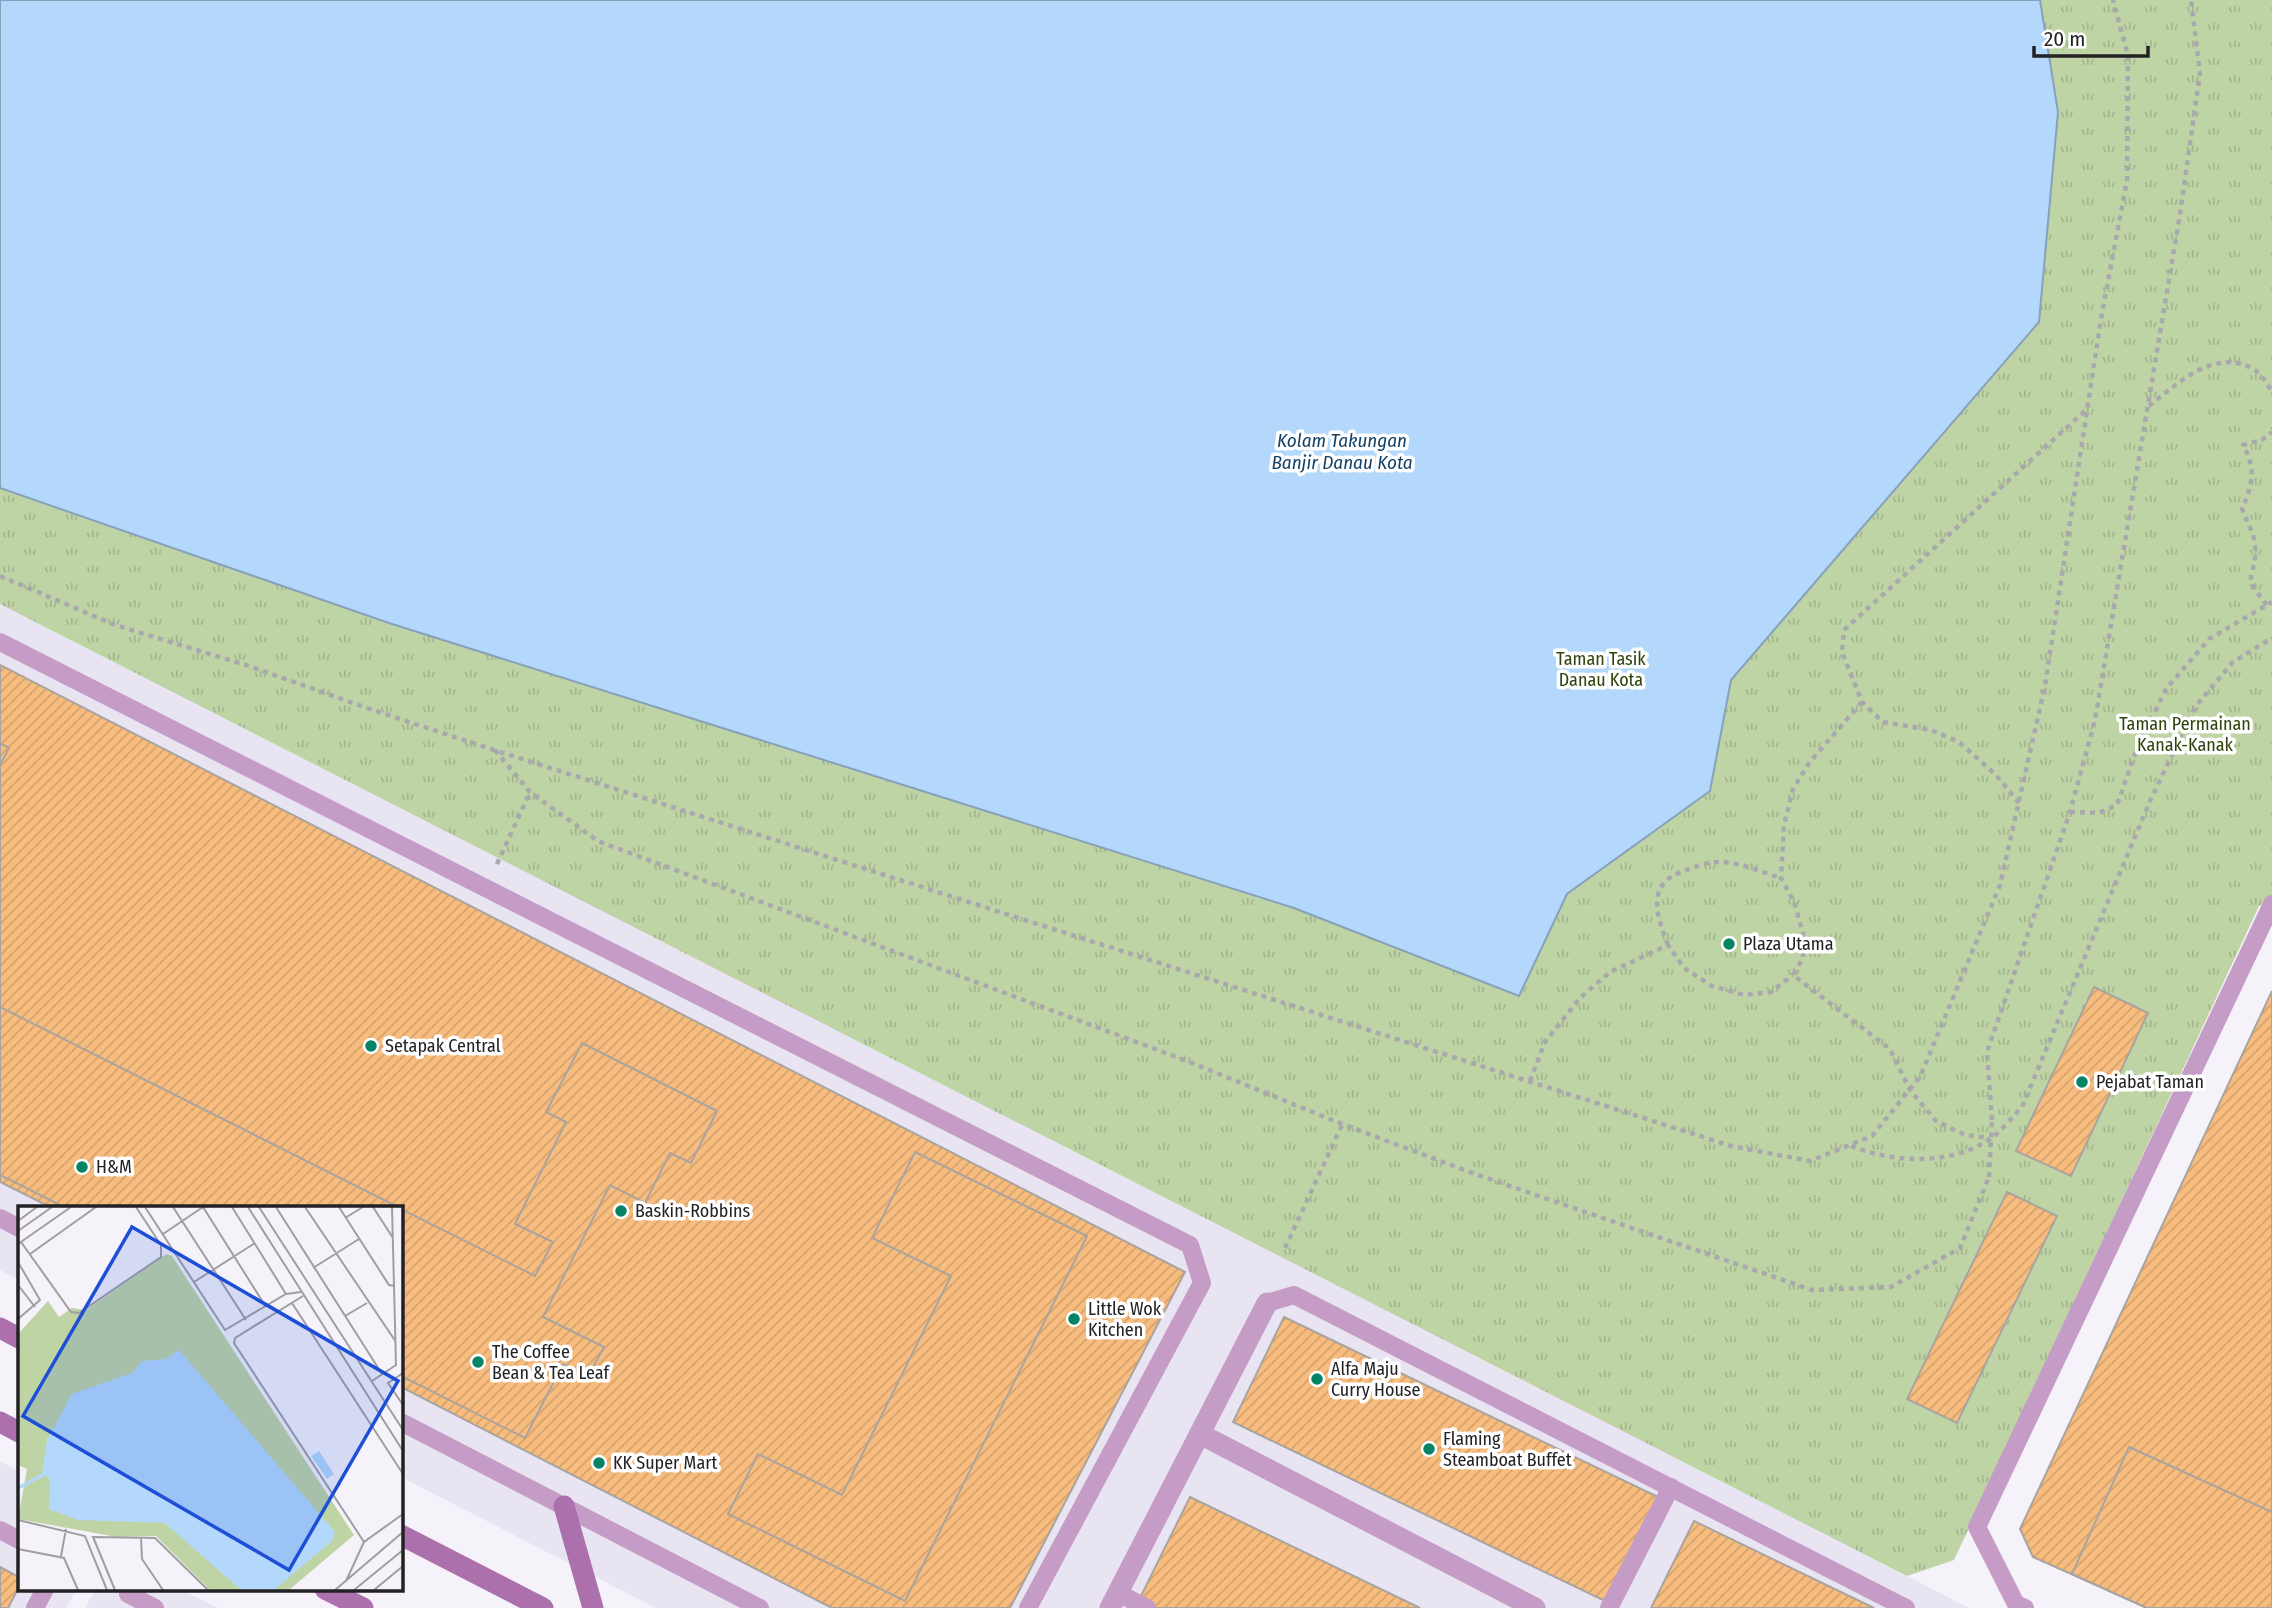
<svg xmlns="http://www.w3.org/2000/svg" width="2272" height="1608" font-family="'Fira Sans Condensed',sans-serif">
<defs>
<pattern id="park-tufts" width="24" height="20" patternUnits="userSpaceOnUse" patternTransform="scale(1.75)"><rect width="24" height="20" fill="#bfd4a5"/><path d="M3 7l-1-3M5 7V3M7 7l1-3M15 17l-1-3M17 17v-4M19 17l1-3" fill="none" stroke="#a4b68e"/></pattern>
<pattern id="building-hatch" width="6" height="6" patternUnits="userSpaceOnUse" patternTransform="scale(1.75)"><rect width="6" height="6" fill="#f8bd7e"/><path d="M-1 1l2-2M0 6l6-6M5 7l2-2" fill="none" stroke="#d4a26d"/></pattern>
</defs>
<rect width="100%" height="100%" fill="#f5f2f9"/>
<g fill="#e9e4f2">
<path d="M0,594L1969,1608H656L401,1477V1207H19V1280L0,1270Z"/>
<path d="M0,1461L19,1471V1589H77L66,1608H0Z"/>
<path d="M96,1589H180L218,1608H85Z"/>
</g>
<path fill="url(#park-tufts)" d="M0,0H2272V901L2259,906L1954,1560L1907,1576L0,604Z"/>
<path fill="#b3d8fb" stroke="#88a1ba" stroke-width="2" d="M0,0H2040L2058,112L2039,322L1731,680L1710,791L1567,894L1519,996L1294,908L389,623L0,488Z"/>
<g fill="url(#building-hatch)" stroke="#a9a49f" stroke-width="2">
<path d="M0,665L1185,1272L1010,1608H832L401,1387V1207H50L0,1182Z"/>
<path d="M0,743L9,748L0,765Z"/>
<path d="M2094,987L2148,1013L2071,1176L2016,1151Z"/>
<path d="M2272,991V1608H2147L2033,1557L2020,1529Z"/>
<path d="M0,1007L398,1207H64L0,1175Z"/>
<path d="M582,1043L717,1111L691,1163L670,1153L645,1203L610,1185L543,1317L604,1347L588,1376L563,1364L525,1438L401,1376V1209L535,1276L553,1242L515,1224L566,1122L546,1112Z"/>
<path d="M915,1152L1087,1236L905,1601L728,1514L758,1454L842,1495L951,1276L872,1238Z"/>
<path d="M2007,1192L2057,1216L1957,1423L1907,1399Z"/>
<path d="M1284,1317L1658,1497L1607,1602L1233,1422Z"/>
<path d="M2129,1447L2272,1512V1608H2147L2072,1574Z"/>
<path d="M1190,1497L1420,1608H1151L1138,1602Z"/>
<path d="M1694,1521L1874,1608H1651Z"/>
<path d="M0,1567L19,1577V1587L8,1608H0Z"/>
</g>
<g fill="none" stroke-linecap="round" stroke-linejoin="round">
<g stroke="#aaa8ad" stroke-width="4.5" stroke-dasharray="5 5" stroke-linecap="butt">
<path d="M2149,406C2178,383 2216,346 2255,370C2261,374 2267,384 2272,391"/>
<path d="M0,576L115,625L249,666L370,709L494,750L1731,1146L1810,1161L1872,1136L1920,1077L2000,885L2045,686L2101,319L2127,180L2128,56L2113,0"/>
<path d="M2267,605C2238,570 2258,580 2255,545C2254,532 2246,521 2242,508C2253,486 2256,468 2243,445L2262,440L2272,432"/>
<path d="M1862,702L1809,763L1793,789L1784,825L1781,878L1794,902L1803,933V958L1793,975L1890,1049L1910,1090L1936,1121L1965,1135L1989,1138"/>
<path d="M495,750L530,792L598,841L1187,1061L1342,1124L1475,1174L1812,1290L1891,1287L1960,1248L1989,1177"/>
<path d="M2019,803L1996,775L1959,742L1931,730L1883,722L1862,702L1842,652L1844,630L2086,410"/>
<path d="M2070,812L2099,813L2117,805L2135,754L2166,689L2209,639L2272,602"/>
<path d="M497,864L530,792"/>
<path d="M1668,945C1656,914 1645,883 1686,870C1695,867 1707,862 1717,862C1738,861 1761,872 1781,878"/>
<path d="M1530,1081L1545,1042L1580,998L1610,972L1668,945L1684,968L1712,986L1744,995L1771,992L1793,975"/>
<path d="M1992,1120L1987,1052L2070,812L2095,720L2180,214L2200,73L2191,0"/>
<path d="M1851,1146C1894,1163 1952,1166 1991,1138C2002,1131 2012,1117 2022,1107L2150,801L2195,707L2233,662L2272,638"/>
<path d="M1285,1248L1342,1125"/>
</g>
<g stroke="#c59cc5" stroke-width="18">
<path d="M0,642L1190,1245L1202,1283L1028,1608"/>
<path d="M0,1218L19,1228"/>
<path d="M1267,1303L1294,1295L1906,1608"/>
<path d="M401,1422L760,1608"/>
<path d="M0,1530L19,1540"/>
<path d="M1118,1593L1147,1608"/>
<path d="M128,1594L155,1608"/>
<path d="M35,1608L45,1589"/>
<path d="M1609,1608L1671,1487"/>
<path d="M2025,1608L2016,1604L1977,1527L2272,904"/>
</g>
<g stroke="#c59cc5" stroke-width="21">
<path d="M1200,1434L1535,1608"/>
<path d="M1110,1608L1267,1303"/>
</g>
<g stroke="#ac70ad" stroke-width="21">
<path d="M0,1328L19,1338"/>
<path d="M0,1422L19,1432"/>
<path d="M564,1506L593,1608"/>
<path d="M401,1535L543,1608"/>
<path d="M325,1589L363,1608"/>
</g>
<path stroke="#aaa8ad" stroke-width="4.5" stroke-dasharray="5 5" stroke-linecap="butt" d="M1989,1177L1992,1120"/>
</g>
<g fill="#068466" stroke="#fff" stroke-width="2.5">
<circle cx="1729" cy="944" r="7"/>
<circle cx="371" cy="1046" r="7"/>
<circle cx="2082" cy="1082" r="7"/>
<circle cx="82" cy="1167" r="7"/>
<circle cx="621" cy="1211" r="7"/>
<circle cx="1074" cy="1319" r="7"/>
<circle cx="478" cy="1362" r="7"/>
<circle cx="1317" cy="1379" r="7"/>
<circle cx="1429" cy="1449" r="7"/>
<circle cx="599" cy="1463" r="7"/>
</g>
<g text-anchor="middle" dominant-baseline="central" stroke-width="7" stroke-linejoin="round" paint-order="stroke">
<g font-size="18" fill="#30430c" stroke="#fff">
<text x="1601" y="659">Taman Tasik<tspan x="1601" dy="21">Danau Kota</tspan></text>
<text x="2185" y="724">Taman Permainan<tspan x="2185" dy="21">Kanak-Kanak</tspan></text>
</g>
<g font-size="18" fill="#222123" stroke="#fff" text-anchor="start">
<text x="1743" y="944">Plaza Utama</text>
<text x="385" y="1046">Setapak Central</text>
<text x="2096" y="1082">Pejabat Taman</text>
<text x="96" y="1167">H&amp;M</text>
<text x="635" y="1211">Baskin-Robbins</text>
<text x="1088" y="1309">Little Wok<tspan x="1088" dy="21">Kitchen</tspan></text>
<text x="492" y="1352">The Coffee<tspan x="492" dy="21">Bean &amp; Tea Leaf</tspan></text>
<text x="1331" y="1369">Alfa Maju<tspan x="1331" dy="21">Curry House</tspan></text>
<text x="1443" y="1439">Flaming<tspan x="1443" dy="21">Steamboat Buffet</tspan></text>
<text x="613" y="1463">KK Super Mart</text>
</g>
<g font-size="19" font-style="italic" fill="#124066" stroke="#fff">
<text x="1342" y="440">Kolam Takungan<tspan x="1342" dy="22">Banjir Danau Kota</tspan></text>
</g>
</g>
<g transform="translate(18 1206)">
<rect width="385" height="385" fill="#f5f2f9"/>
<path d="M148,48L154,50L336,329L271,384H192L138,330L99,331L0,313L9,263L0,259V128L30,95L41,111L54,102L68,104Z" fill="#bfd4a5"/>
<path d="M161,144L317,326L314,335L256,384H223L147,317L60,314L31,303L32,273L24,268L29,234L54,188L114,167L124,155L148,153ZM301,245L316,268L309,273L293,250Z" fill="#b3d8fb"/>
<path fill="none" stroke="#b3d8fb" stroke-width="3.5" d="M0,282L25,269"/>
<path fill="none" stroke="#a19ea3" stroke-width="2" d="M127,1L207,124L268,88L283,86M155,1L228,114M185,1L248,101M214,1L268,88M230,1L385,245M241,1L385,224M258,1L364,168M287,1L378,136M321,1L371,79L377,80M355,1L375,32M327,12L345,1M0,15L19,1M0,25L34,1M145,28L185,1M3,36L53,106L61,107L143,51V39L118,1M0,38L53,1M12,48L78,1M0,56L22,94L0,113M295,62L341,33M176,76L237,37M0,79L17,101M285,90L217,132L216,137L346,336M274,97L385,268M327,110L349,97M385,167L370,177L385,199M354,175L378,159L374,1M0,314L67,330L89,384M123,332L124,353L145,384M0,343L46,352L60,384M43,350L48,323M328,375L346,336L385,308M97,384L75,331L137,332L190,384M317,384L385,326M336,384L385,344M356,384L385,360"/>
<path fill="#1d4ed8" fill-opacity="0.15" stroke="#1d4ed8" stroke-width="3.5" d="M114,21L380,175L271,364L5,210Z"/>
<rect width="385" height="385" fill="none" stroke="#222123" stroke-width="3.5"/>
</g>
<path d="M2034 46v10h114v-10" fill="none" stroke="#222123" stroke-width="3.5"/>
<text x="2044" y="46" font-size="21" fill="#222123" stroke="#ffffff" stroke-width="5" paint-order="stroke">20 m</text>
</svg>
